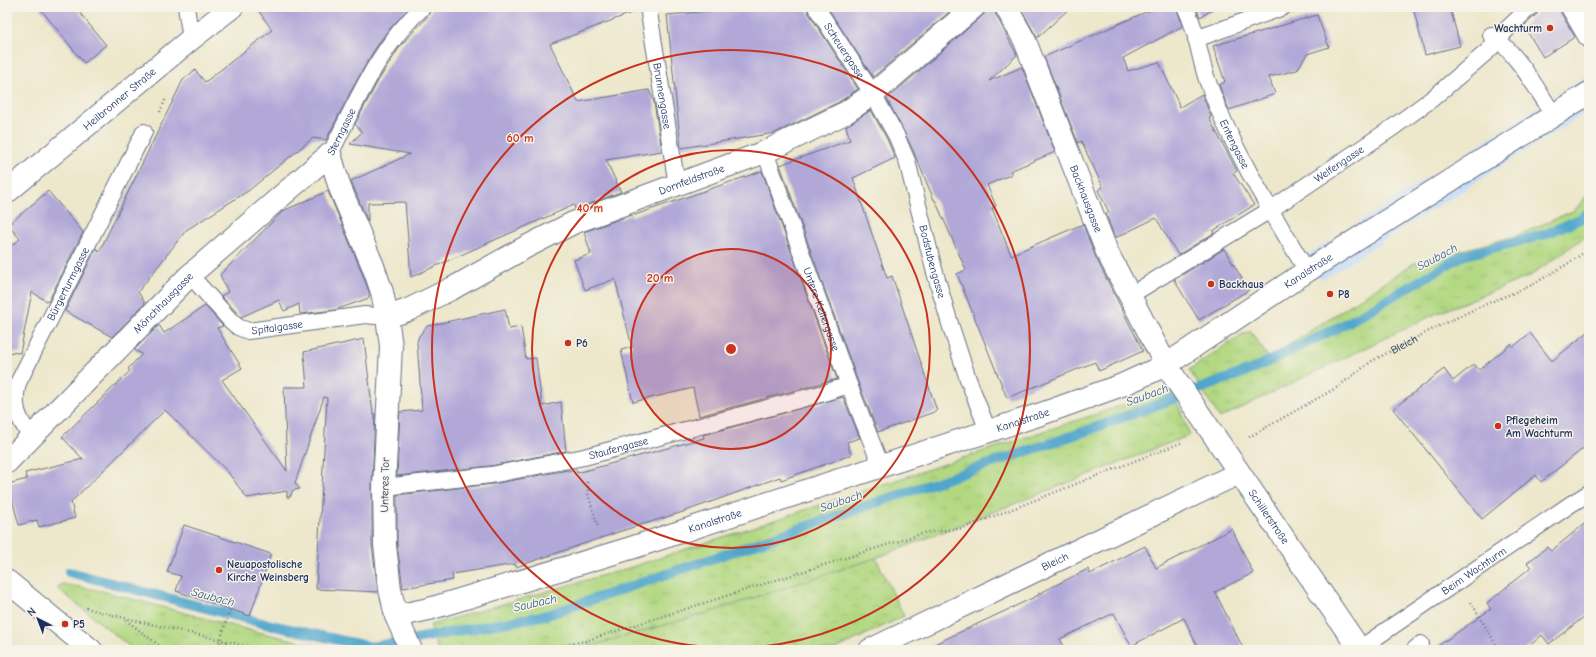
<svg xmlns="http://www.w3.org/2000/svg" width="1596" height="657" font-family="'Comic Neue',sans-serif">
<defs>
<pattern id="grass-tufts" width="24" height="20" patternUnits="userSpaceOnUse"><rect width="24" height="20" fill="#b2d881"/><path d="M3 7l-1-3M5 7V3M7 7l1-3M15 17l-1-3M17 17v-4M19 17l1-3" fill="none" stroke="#98ba72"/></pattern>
<pattern id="park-crowns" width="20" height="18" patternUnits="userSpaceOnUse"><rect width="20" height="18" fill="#b2d881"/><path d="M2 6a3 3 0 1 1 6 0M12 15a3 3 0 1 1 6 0" fill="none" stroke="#98ba72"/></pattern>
</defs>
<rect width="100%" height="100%" fill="#f7f3e8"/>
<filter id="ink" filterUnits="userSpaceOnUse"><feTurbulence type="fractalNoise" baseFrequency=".025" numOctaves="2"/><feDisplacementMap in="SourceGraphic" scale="8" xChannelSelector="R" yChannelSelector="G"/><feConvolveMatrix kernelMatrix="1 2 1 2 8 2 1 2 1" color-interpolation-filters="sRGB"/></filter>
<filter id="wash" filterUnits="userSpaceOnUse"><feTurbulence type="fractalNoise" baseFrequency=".012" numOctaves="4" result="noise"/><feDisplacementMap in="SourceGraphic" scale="16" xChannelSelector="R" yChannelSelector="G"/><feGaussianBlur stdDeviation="0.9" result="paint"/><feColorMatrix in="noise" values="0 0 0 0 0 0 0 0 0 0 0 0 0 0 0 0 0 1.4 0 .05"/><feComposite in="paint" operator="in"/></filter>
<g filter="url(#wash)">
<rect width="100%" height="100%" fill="#ede7cb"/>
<path fill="#c7ddf9" d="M1589,74V111L1321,280L1306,256Z"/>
<g fill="url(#grass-tufts)" stroke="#668470">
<path d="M1589,193V234L1530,276L1433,315L1220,418L1189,370L1241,335L1250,331L1269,358L1414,263L1516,236L1575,210Z"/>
<path d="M1172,389L1190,435L876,558L714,611L577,650H437L430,625L632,567Z"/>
<path d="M62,584L102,591L249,630L337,650H134L57,588Z"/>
</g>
<path fill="url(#park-crowns)" stroke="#668470" d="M876,558L904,616L834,650H577L714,611Z"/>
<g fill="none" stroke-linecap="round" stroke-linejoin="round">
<path stroke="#50a6cc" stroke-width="10" d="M69,572L266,624L371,647L547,615L1089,430L1253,369L1345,324L1462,256L1543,235L1580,219L1589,212"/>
</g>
<g id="blocks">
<g fill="#b1a8d8">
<path d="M39,7H75L106,45L84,63Z"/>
<path d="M256,7H410L386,33L373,52L351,91L326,140L313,138L248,191L188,229H187L138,292L145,303L112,337L65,311L96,248L99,252L183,80L195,70L205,82L272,30Z"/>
<path d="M432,7H639V10L550,44L578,102L649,90L654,102L662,151L606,160L621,192L575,209L574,205L411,277L405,202L368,203V222L351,181L410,154L350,144L362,132L355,124L378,81L401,45L430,14Z"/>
<path d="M750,7H807L808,12L858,89L839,102L775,133L681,148L667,15Z"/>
<path d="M827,7H955L873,77Z"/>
<path d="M986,7H994L995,13L1017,55L989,81L1022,67L1055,152L1010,171L1012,174L987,185L996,206L992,208L1011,255L1083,224L1096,258L1143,351L1099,371L1095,362L1007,398L957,274L966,270L935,200H934L913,150L887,99L982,16L986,11Z"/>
<path d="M1020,7H1071L1037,38Z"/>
<path d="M1157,7H1176L1183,26L1123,58L1128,71L1159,62L1180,107L1202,94L1211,117L1209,118L1237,171L1233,173L1254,205L1213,231L1214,233L1178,255L1156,218L1115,238L1106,214L1109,212L1098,190L1103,187L1081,141L1078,143L1044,57Z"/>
<path d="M1196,7H1218L1200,17Z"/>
<path d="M1413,7H1450L1460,46L1425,55Z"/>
<path d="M1539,7H1560L1561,13L1575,37L1543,57L1524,26L1537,14Z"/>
<path d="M1317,15L1329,47L1307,54L1297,70L1269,77L1275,94L1229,110L1219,85L1225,82L1213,46Z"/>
<path d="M871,110L887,139L895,158L853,178L887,278L892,276L937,411L878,432L858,382L780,165L850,140L846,126Z"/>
<path d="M762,171L837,379L699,416L693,388L633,402L621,350L632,347L615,279L585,290L574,260L591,254L584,232L631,215L632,216Z"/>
<path d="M48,191L83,232L48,302L32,292L20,353L7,352V249L20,239L8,225Z"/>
<path d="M328,191L361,270L369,292V298L335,310L300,314L299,304L284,311L279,300L241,317L221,296L228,292L220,275L283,211Z"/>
<path d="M1224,249L1249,290L1199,320L1174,280Z"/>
<path d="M205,306L223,326L217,328L242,368L222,380L287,471L284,387H307L304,352L364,339L373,414H375L372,487V545L378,592L316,589L327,398L324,397L295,483L300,489L293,490L290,497H287V491L247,498L227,471L165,410L71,502L75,518L39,527L37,520L19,525L8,484L27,479L25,473L83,459L62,437L130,371L128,369L142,354L134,350L159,325L164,333Z"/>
<path d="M505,309L509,329L521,327L526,359L536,358L542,406L561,402L566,451L490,466L397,476L400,412L422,410L417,342L419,336L427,326Z"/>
<path d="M1589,331V444L1541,482L1536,475L1482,519L1393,409L1444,369L1453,381L1474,364L1479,370L1511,344L1513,347L1530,333L1552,361Z"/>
<path d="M843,397L860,438L847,442L851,455L781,480L780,477L683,512L621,531L516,567L515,564L452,574L453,580L403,588L397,544V495L493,484L568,470V471L576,469L577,473L704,438L703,435Z"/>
<path d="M1589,520V613L1549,644L1542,635L1525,650H1432L1491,609L1487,603L1531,567L1527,563L1547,547L1551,551Z"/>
<path d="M184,525L271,554L250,616L176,591L181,576L167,572Z"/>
<path d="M1232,529L1253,573L1215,592L1244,650H1199L1184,618L1131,646L1114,613L1060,639L1066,650H922L1039,595L1038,594L1088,569L1090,574L1145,546L1156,568Z"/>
</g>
</g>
</g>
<g filter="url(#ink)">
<use href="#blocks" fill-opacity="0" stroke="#646f84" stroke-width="1"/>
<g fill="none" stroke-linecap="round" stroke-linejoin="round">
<g stroke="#646f84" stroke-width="18">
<g id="service">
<path d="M186,7L191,39"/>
<path id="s2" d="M648,7L677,185"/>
<path id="s3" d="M816,7L873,94L896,135L907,161L934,269L950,324L968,379L988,431"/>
<path id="s4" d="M1185,7C1198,31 1199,60 1209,85C1233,151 1271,211 1307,271"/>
<path d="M1491,35C1516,51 1537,90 1554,115"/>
<path d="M1196,39L1283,7"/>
<path id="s5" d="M765,152L849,385L881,466"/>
<path id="s6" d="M330,154C356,103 379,46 423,7"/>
<path id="s7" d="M190,275L231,321L238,327L248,331L365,315L387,317"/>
<path id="s8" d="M1129,296L1270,210L1392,128L1433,98L1489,50L1508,28L1530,7"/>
<path id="s9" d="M31,437C18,418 12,407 18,383L144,132"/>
<path id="s10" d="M384,487L491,475L584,457L824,393L849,385"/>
<path id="s11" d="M1359,649L1571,504L1589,493"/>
<path d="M1414,650L1421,644"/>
</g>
</g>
<g stroke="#646f84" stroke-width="24">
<g id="minor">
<path id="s12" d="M1006,7L1025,41L1107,252L1166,365L1360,650"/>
<path d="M1572,7L1589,36"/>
<path id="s13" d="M387,317L408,310L453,288L526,247L573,223L765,152L845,113L873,94L974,7"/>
<path id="s14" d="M7,462L190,275L330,154L340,188L373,266L382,292L387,317L391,346L384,487L385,545L390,589L396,616L411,650"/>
<path d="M7,581L91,650"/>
<path id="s15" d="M396,616L429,609L631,548L1041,414L1122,385L1166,365L1307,271L1589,93"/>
<path id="s16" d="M870,650L1239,473"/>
</g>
</g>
<g stroke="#646f84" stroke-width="24">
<g id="tertiary">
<path id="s17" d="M7,192L191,39L232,7"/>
</g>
</g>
<g stroke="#646f84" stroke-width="2.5" stroke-dasharray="1 3" stroke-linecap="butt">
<path d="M160,112L166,98"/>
<path id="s1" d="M1249,437L1336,388L1372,361L1431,330L1479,307L1530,286L1569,263L1589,249"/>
<path d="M587,482L588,494L598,527"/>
<path d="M1471,602L1499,650"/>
<path d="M86,608C144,624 204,635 262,650"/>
<path d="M126,620L165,650"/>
<path d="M585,641L593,650"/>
<path d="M217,650L230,610"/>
<path d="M542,650L585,641L924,533L964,528L1183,442"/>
</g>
<use href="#service" stroke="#fff" stroke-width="16"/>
<use href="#minor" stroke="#fff" stroke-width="22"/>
<use href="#tertiary" stroke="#fff" stroke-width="22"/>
</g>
</g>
<circle cx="731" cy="349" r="100" fill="#c8321e" fill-opacity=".12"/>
<g fill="none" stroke="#c8321e" stroke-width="2">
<circle cx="731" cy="349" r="100"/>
<circle cx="731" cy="349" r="199"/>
<circle cx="731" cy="349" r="299"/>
</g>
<g fill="#c8321e" stroke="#f7f3e8" stroke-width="1.5">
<circle cx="1550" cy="28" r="4"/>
<circle cx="1211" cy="284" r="4"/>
<circle cx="1330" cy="294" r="4"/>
<circle cx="568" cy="343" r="4"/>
<circle cx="1498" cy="426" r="4"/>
<circle cx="219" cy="570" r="4"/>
<circle cx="65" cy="624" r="4"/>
</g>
<g text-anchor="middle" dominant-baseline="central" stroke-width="3" stroke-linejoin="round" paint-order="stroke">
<g font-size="11" font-weight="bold" fill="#1b2f5e" stroke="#f7f3e8" text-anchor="start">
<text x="1542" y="28" text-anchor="end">Wachturm</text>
<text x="1219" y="284">Backhaus</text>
<text x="1338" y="294">P8</text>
<text x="576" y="343">P6</text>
<text x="1506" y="420">Pflegeheim<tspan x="1506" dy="13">Am Wachturm</tspan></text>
<text x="227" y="564">Neuapostolische<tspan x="227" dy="13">Kirche Weinsberg</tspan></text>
<text x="73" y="624">P5</text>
</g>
<g font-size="11" fill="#1b2f5e" stroke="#f7f3e8">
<text stroke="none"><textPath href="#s3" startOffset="52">Scheuergasse</textPath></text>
<text stroke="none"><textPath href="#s2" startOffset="90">Brunnengasse</textPath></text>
<text stroke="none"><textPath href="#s17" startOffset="146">Heilbronner Straße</textPath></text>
<text stroke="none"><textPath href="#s6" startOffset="25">Sterngasse</textPath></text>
<text stroke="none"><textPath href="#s4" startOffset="146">Entengasse</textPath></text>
<text stroke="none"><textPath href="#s8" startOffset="248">Welfengasse</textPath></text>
<text stroke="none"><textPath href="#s13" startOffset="335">Dornfeldstraße</textPath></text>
<text stroke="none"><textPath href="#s12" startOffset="208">Backhausgasse</textPath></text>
<text stroke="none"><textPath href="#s3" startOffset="283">Badstubengasse</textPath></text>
<text stroke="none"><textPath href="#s15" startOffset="981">Kanalstraße</textPath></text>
<text stroke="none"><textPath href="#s9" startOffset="169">Bürgerturmgasse</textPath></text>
<text stroke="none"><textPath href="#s14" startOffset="223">Mönchhausgasse</textPath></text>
<text stroke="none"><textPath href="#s5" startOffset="167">Untere Keltergasse</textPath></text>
<text stroke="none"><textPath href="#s7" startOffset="111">Spitalgasse</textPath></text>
<text stroke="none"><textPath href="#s1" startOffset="181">Bleich</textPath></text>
<text stroke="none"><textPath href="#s15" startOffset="657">Kanalstraße</textPath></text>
<text stroke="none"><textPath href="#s10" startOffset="238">Staufengasse</textPath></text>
<text transform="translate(385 485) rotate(-89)">Unteres Tor</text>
<text stroke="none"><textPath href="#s12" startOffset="576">Schillerstraße</textPath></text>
<text stroke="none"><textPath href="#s15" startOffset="333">Kanalstraße</textPath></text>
<text stroke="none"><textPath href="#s16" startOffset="205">Bleich</textPath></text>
<text stroke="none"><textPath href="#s11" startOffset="139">Beim Wachturm</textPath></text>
</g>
<g font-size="12" font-style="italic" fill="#2e5984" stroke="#f7f3e8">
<text transform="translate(1437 257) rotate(-28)">Saubach</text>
<text transform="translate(1147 395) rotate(-20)">Saubach</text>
<text transform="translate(841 501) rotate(-19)">Saubach</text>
<text transform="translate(213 597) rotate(15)">Saubach</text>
<text transform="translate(535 603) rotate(-13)">Saubach</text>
</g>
</g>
<circle cx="731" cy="349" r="6" fill="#c8321e" stroke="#f7f3e8" stroke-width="2"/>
<g font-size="12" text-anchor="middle" font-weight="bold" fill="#c8321e" stroke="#f7f3e8" stroke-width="3" stroke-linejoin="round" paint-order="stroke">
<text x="520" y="142">60 m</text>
<text x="590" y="212">40 m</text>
<text x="660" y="282">20 m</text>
</g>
<rect width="1596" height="657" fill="none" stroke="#f7f3e8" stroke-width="24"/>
<g transform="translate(38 619) rotate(318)" stroke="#f7f3e8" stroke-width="3" paint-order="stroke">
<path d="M0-3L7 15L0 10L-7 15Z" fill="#1b2f5e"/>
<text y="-6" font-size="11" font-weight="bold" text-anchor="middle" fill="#1b2f5e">N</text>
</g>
</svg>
